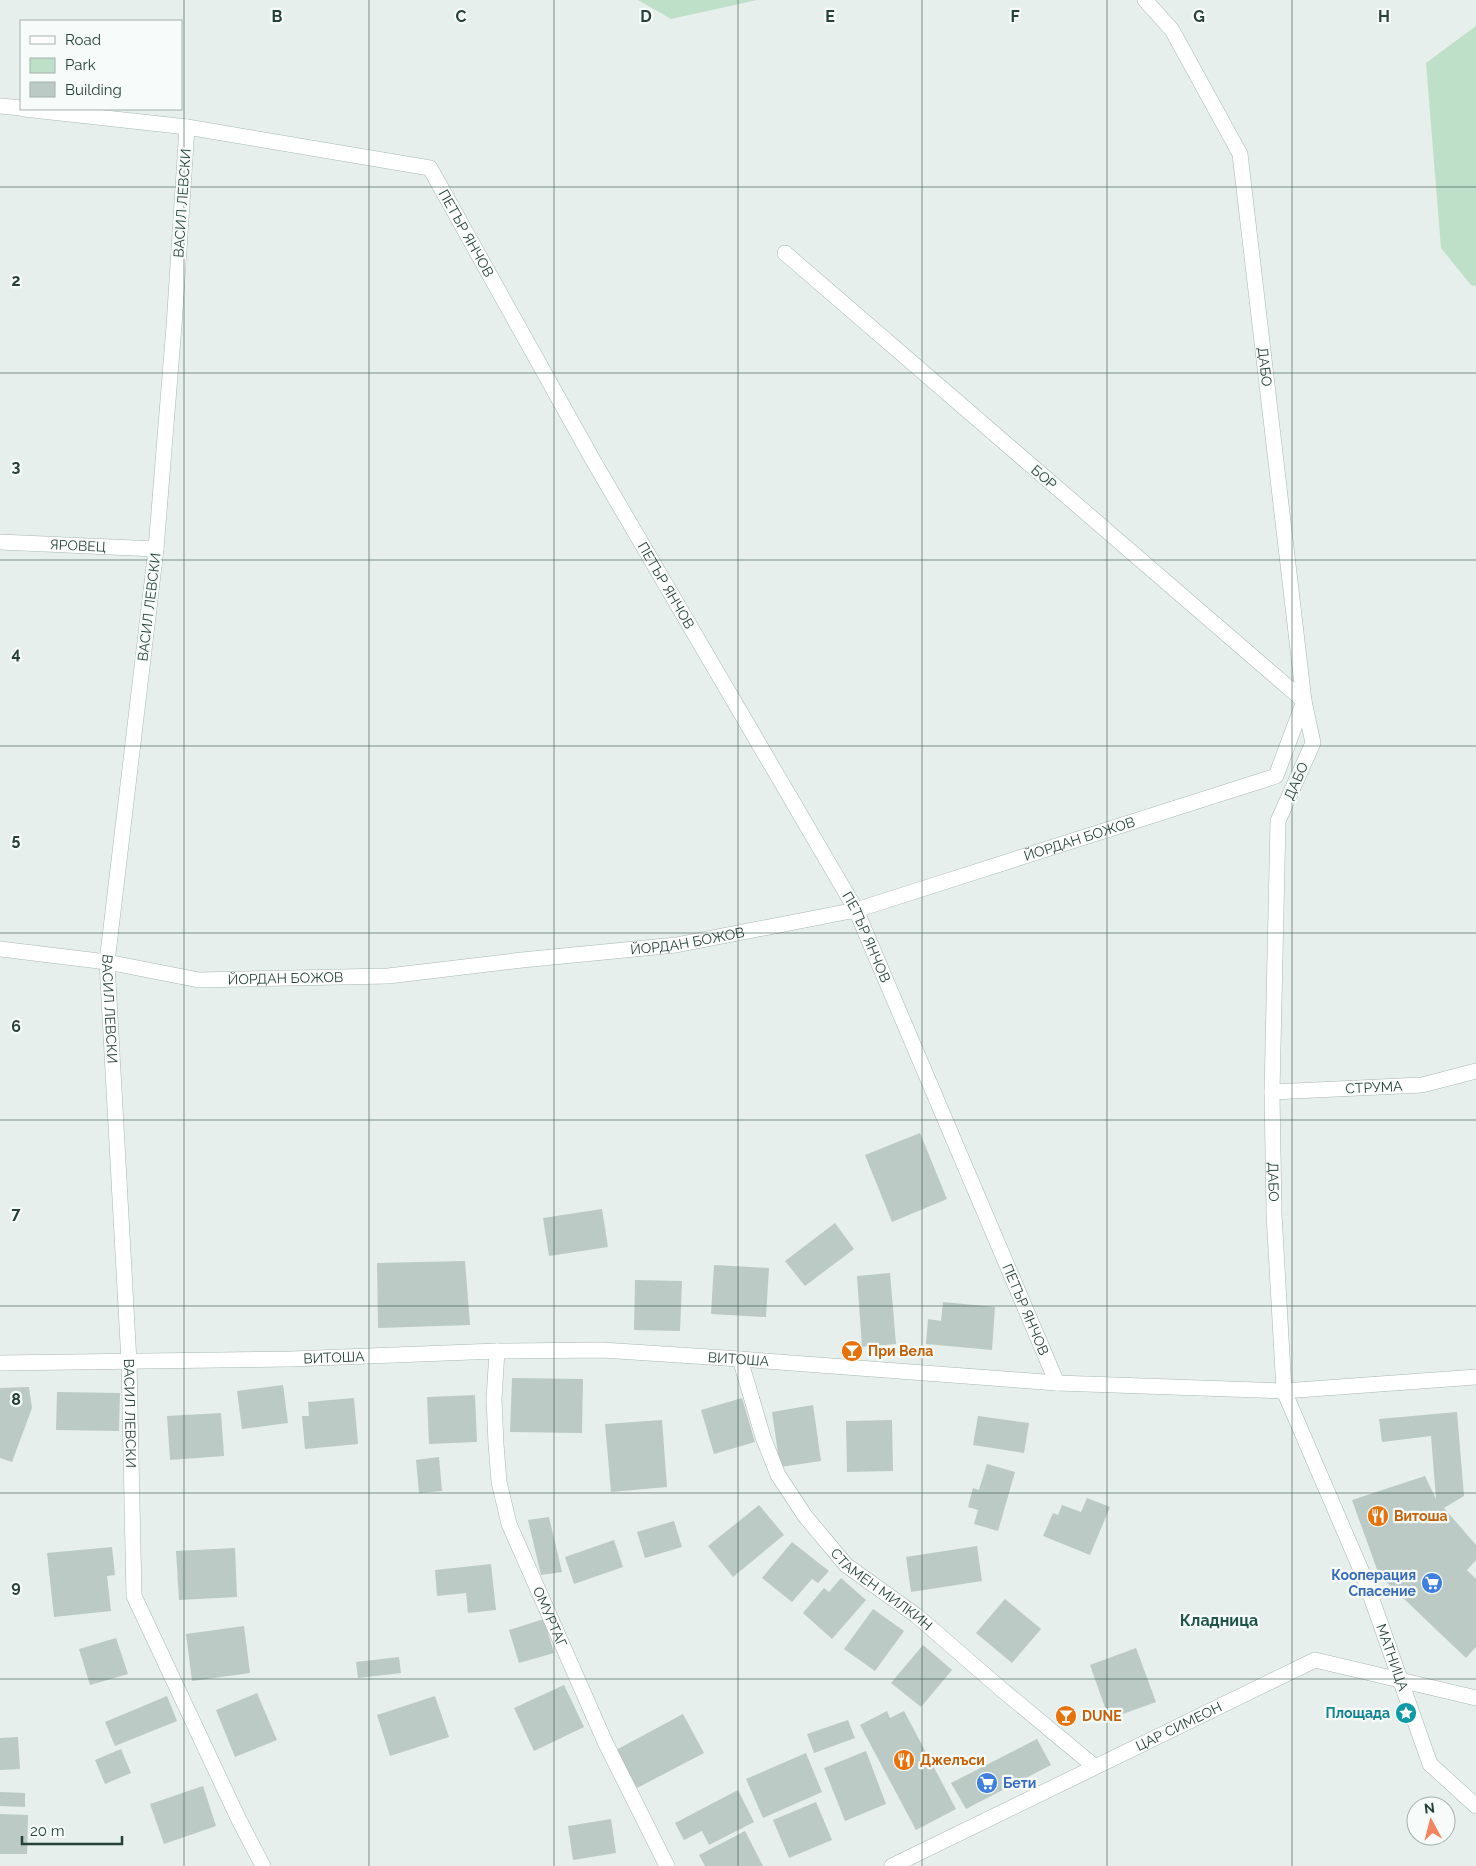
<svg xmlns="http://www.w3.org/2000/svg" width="1476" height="1866" font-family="Raleway,sans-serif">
<rect width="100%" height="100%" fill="#e6efeb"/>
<g fill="#bfe0c8">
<path d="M638,0H757L671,19Z"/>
<path d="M1476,26V286L1471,285L1441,248L1426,63Z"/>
</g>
<g fill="#bbcac4">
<path d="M920,1133L947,1199L892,1222L865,1155Z"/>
<path d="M602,1209L608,1247L549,1256L543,1218Z"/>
<path d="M835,1223L854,1249L805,1286L785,1261Z"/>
<path d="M465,1261L470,1325L378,1328L377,1263Z"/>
<path d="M714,1265L769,1268L766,1317L711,1314Z"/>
<path d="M890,1273L896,1344L862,1347L857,1276Z"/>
<path d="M635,1280L682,1281L680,1331L634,1330Z"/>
<path d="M943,1302L995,1307L992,1350L926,1344L928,1319L941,1321Z"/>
<path d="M512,1378L583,1379L582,1433L510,1432Z"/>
<path d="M283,1385L288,1423L242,1429L237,1391Z"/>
<path d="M29,1387L32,1408L12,1462L0,1458V1388Z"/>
<path d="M57,1392L120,1393L119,1431L56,1430Z"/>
<path d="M475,1395L477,1442L429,1444L427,1397Z"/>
<path d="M354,1398L358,1444L305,1449L302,1416H309L308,1402Z"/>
<path d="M742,1398L755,1442L714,1454L701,1410Z"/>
<path d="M813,1405L821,1461L780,1467L772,1412Z"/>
<path d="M1457,1412L1464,1496L1444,1508L1476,1545V1560L1467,1570L1476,1579V1647L1466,1658L1379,1575L1352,1500L1425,1476L1436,1499L1431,1436L1382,1442L1379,1419Z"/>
<path d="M221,1413L224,1456L170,1460L167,1416Z"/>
<path d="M978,1416L1029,1423L1024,1453L973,1445Z"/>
<path d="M662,1420L667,1487L611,1492L605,1424Z"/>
<path d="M892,1420L893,1471L847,1472L846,1421Z"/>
<path d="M439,1457L442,1491L419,1493L416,1460Z"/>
<path d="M987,1464L1015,1472L998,1531L974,1524L978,1510L968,1507L973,1488L979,1490Z"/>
<path d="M1087,1498L1110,1507L1090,1555L1043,1536L1053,1513L1058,1515L1062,1505L1081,1512Z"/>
<path d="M759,1505L784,1535L733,1577L708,1546Z"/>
<path d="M549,1517L562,1572L541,1575L528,1520Z"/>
<path d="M674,1521L682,1547L645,1558L637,1532Z"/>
<path d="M614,1540L623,1567L574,1584L565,1557Z"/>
<path d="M792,1542L829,1571L818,1583L812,1579L792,1602L762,1578Z"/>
<path d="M977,1546L982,1581L911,1592L906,1557Z"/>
<path d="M112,1547L115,1575L107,1576L111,1611L54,1617L47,1553Z"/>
<path d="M235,1548L237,1597L179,1600L176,1551Z"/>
<path d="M491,1564L496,1610L468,1613L466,1593L437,1596L435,1570Z"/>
<path d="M841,1578L866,1600L832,1639L803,1613L824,1588L829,1592Z"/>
<path d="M1005,1599L1041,1629L1012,1663L976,1633Z"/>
<path d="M873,1609L904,1631L875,1671L844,1649Z"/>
<path d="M544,1619L554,1653L519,1663L509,1630Z"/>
<path d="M244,1626L250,1673L192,1681L186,1634Z"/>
<path d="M116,1638L128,1674L90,1685L79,1649Z"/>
<path d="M923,1645L952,1670L921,1707L891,1683Z"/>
<path d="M1136,1648L1156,1702L1109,1719L1090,1665Z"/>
<path d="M399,1657L401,1673L358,1678L356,1662Z"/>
<path d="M564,1685L584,1727L534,1751L514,1708Z"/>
<path d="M257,1693L277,1740L235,1757L216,1710Z"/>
<path d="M167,1696L177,1721L115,1746L105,1722Z"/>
<path d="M435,1696L449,1737L390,1756L377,1715Z"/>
<path d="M887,1711L890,1718L904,1711L956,1809L916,1830L860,1725Z"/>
<path d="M683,1714L704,1753L637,1788L616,1750Z"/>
<path d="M848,1720L855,1738L814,1753L807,1734Z"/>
<path d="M18,1737L20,1769L0,1770V1738Z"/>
<path d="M1037,1739L1051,1765L966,1809L951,1783Z"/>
<path d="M121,1749L131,1773L105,1784L95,1760Z"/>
<path d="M866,1751L886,1804L845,1821L824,1768Z"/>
<path d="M806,1753L822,1792L763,1818L746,1779Z"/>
<path d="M203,1786L216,1826L164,1844L150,1804Z"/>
<path d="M738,1790L754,1822L709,1845L702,1831L684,1840L675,1823Z"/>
<path d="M0,1792L25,1793V1807L0,1806Z"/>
<path d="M816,1802L832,1840L789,1858L773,1820Z"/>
<path d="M0,1814L28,1815L27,1854H0Z"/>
<path d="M611,1819L616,1853L573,1860L568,1826Z"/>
<path d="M745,1831L763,1866H705L699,1855Z"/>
</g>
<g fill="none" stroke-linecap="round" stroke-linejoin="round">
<g stroke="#a8b8b2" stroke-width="16">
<g id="minor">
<path id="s1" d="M1145,0L1172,30L1240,154L1304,701L1313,743L1278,821L1272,1092L1274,1213L1284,1391L1364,1577L1430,1764L1476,1806"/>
<path d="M0,106L21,108"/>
<path id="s2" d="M24,109L187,127L430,168L594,462L856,910L1057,1383"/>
<path id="s3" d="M187,127L174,326L156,549L107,962L129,1362L134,1596L239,1820L263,1866"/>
<path id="s4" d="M0,542L156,549"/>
<path id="s5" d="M0,949L107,962L199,980L388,976L522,960L676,945L856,910L1276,776L1304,701L785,253"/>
<path id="s6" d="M1272,1092L1422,1085L1476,1071"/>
<path id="s7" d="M497,1351L494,1399L496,1444L499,1482L509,1524L606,1744L667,1866"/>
<path id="s8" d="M740,1359L763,1437L778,1475L805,1516L846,1565L917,1616L1000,1688L1094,1766"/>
<path id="s9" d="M0,1363L291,1359L497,1351L602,1350L740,1359L1057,1383L1284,1391L1476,1377"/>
</g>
</g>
<g stroke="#a8b8b2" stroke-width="16">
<g id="tertiary">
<path id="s10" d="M892,1866L1315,1660L1476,1698"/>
</g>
</g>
<use href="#minor" stroke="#fff" stroke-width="15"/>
<use href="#tertiary" stroke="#fff" stroke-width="15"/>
</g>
<path fill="none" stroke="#24423a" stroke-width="1" stroke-opacity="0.55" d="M184,0V1866M369,0V1866M554,0V1866M738,0V1866M922,0V1866M1107,0V1866M1292,0V1866M0,187H1476M0,373H1476M0,560H1476M0,746H1476M0,933H1476M0,1120H1476M0,1306H1476M0,1493H1476M0,1679H1476"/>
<defs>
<g id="bar-disc" transform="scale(1.125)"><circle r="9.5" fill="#e8710a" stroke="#f7fbf9"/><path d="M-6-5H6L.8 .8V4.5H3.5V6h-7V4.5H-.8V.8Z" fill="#fff"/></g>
<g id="restaurant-disc" transform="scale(1.125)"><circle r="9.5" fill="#e8710a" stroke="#f7fbf9"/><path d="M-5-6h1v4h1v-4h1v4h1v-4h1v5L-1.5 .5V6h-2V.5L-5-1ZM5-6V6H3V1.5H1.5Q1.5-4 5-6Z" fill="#fff"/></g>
<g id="supermarket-disc" transform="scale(1.125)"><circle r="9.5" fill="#3f7fe0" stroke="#f7fbf9"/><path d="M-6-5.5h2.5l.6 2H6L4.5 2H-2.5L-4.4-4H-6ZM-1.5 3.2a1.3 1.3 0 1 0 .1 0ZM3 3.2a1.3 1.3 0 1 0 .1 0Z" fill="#fff"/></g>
<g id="sight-disc" transform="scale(1.125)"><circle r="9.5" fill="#0f9aa8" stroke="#f7fbf9"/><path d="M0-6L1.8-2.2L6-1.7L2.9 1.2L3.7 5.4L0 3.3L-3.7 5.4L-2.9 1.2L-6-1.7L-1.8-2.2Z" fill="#fff"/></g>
</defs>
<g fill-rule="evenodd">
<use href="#bar-disc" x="852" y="1351"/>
<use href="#restaurant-disc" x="1378" y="1516"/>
<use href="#supermarket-disc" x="1432" y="1583"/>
<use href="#sight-disc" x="1406" y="1713"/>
<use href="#bar-disc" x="1066" y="1716"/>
<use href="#restaurant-disc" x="904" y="1760"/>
<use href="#supermarket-disc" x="987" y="1783"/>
</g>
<g text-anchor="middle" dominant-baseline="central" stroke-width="4.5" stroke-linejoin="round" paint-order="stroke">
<g font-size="14" fill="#24423a" stroke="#f7fbf9">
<text transform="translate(182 203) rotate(-86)">ВАСИЛ ЛЕВСКИ</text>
<text stroke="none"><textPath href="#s2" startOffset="485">ПЕТЪР ЯНЧОВ</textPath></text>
<text stroke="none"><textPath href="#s1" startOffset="396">ДАБО</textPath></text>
<text transform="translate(1044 477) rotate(41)">БОР</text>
<text stroke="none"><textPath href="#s4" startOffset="78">ЯРОВЕЦ</textPath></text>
<text stroke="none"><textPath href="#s2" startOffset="890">ПЕТЪР ЯНЧОВ</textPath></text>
<text transform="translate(149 607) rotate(-83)">ВАСИЛ ЛЕВСКИ</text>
<text transform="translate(1296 781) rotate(-66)">ДАБО</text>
<text stroke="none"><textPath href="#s5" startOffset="1098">ЙОРДАН БОЖОВ</textPath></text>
<text stroke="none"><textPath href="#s2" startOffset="1295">ПЕТЪР ЯНЧОВ</textPath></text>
<text stroke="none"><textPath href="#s5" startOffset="692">ЙОРДАН БОЖОВ</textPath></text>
<text stroke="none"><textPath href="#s5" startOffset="288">ЙОРДАН БОЖОВ</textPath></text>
<text stroke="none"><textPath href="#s3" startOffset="886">ВАСИЛ ЛЕВСКИ</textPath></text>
<text stroke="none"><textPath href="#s6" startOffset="102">СТРУМА</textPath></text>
<text stroke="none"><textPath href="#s1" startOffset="1222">ДАБО</textPath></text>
<text stroke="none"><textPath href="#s2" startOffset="1700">ПЕТЪР ЯНЧОВ</textPath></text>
<text stroke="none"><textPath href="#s9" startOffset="334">ВИТОША</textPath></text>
<text stroke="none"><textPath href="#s9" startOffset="739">ВИТОША</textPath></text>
<text stroke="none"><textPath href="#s3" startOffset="1291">ВАСИЛ ЛЕВСКИ</textPath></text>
<text stroke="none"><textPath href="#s8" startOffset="278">СТАМЕН МИЛКИН</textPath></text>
<text stroke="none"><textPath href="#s7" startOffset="276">ОМУРТАГ</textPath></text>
<text stroke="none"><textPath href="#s1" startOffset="1719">МАТНИЦА</textPath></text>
<text stroke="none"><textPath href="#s10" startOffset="319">ЦАР СИМЕОН</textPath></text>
</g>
<g font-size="14" font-weight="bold" fill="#c56008" stroke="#f7fbf9" text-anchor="start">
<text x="868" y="1351">При Вела</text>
<text x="1394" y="1516">Витоша</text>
<text x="1082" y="1716">DUNE</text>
<text x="920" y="1760">Джелъси</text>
</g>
<g font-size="14" font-weight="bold" fill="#366cbe" stroke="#f7fbf9" text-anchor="end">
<text x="1416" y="1575">Кооперация<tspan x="1416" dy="16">Спасение</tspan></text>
<text x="1003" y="1783" text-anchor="start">Бети</text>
</g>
<g font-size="14" font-weight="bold" fill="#0d838f" stroke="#f7fbf9" text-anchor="end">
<text x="1390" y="1713">Площада</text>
</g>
<g font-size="16" font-weight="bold" fill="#1f5548" stroke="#f7fbf9">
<text x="1219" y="1620">Кладница</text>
</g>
</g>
<g font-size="16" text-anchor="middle" font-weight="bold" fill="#24423a" stroke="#f7fbf9" stroke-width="4.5" stroke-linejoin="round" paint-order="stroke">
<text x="277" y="22">B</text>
<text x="461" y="22">C</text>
<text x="646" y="22">D</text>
<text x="830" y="22">E</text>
<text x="1015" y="22">F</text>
<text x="1199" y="22">G</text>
<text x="1384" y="22">H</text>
<text x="16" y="286">2</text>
<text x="16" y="472">3</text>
<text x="16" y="659">4</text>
<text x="16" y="845">5</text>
<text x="16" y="1032">6</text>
<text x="16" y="1219">7</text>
<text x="16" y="1405">8</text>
<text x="16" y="1592">9</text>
</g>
<rect x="20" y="20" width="162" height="90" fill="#f7fbf9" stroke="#a3b1ad"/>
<rect x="30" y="36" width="25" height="8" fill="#ffffff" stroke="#a3b1ad"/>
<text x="65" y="45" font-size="15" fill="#24423a">Road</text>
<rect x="30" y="58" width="25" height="15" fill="#bfe0c8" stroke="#a3b1ad"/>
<text x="65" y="70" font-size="15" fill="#24423a">Park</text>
<rect x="30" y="82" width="25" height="15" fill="#bbcac4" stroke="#a3b1ad"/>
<text x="65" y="95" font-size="15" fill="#24423a">Building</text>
<g transform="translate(1431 1821) rotate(353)"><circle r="24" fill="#f7fbf9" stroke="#a3b1ad"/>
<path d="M0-4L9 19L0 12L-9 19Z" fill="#f4845f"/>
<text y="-8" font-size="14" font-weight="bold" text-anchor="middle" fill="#24423a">N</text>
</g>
<path d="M22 1836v8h100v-8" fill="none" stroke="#24423a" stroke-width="2.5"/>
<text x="30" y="1836" font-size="15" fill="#24423a" stroke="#f7fbf9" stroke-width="4" paint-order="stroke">20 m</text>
</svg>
